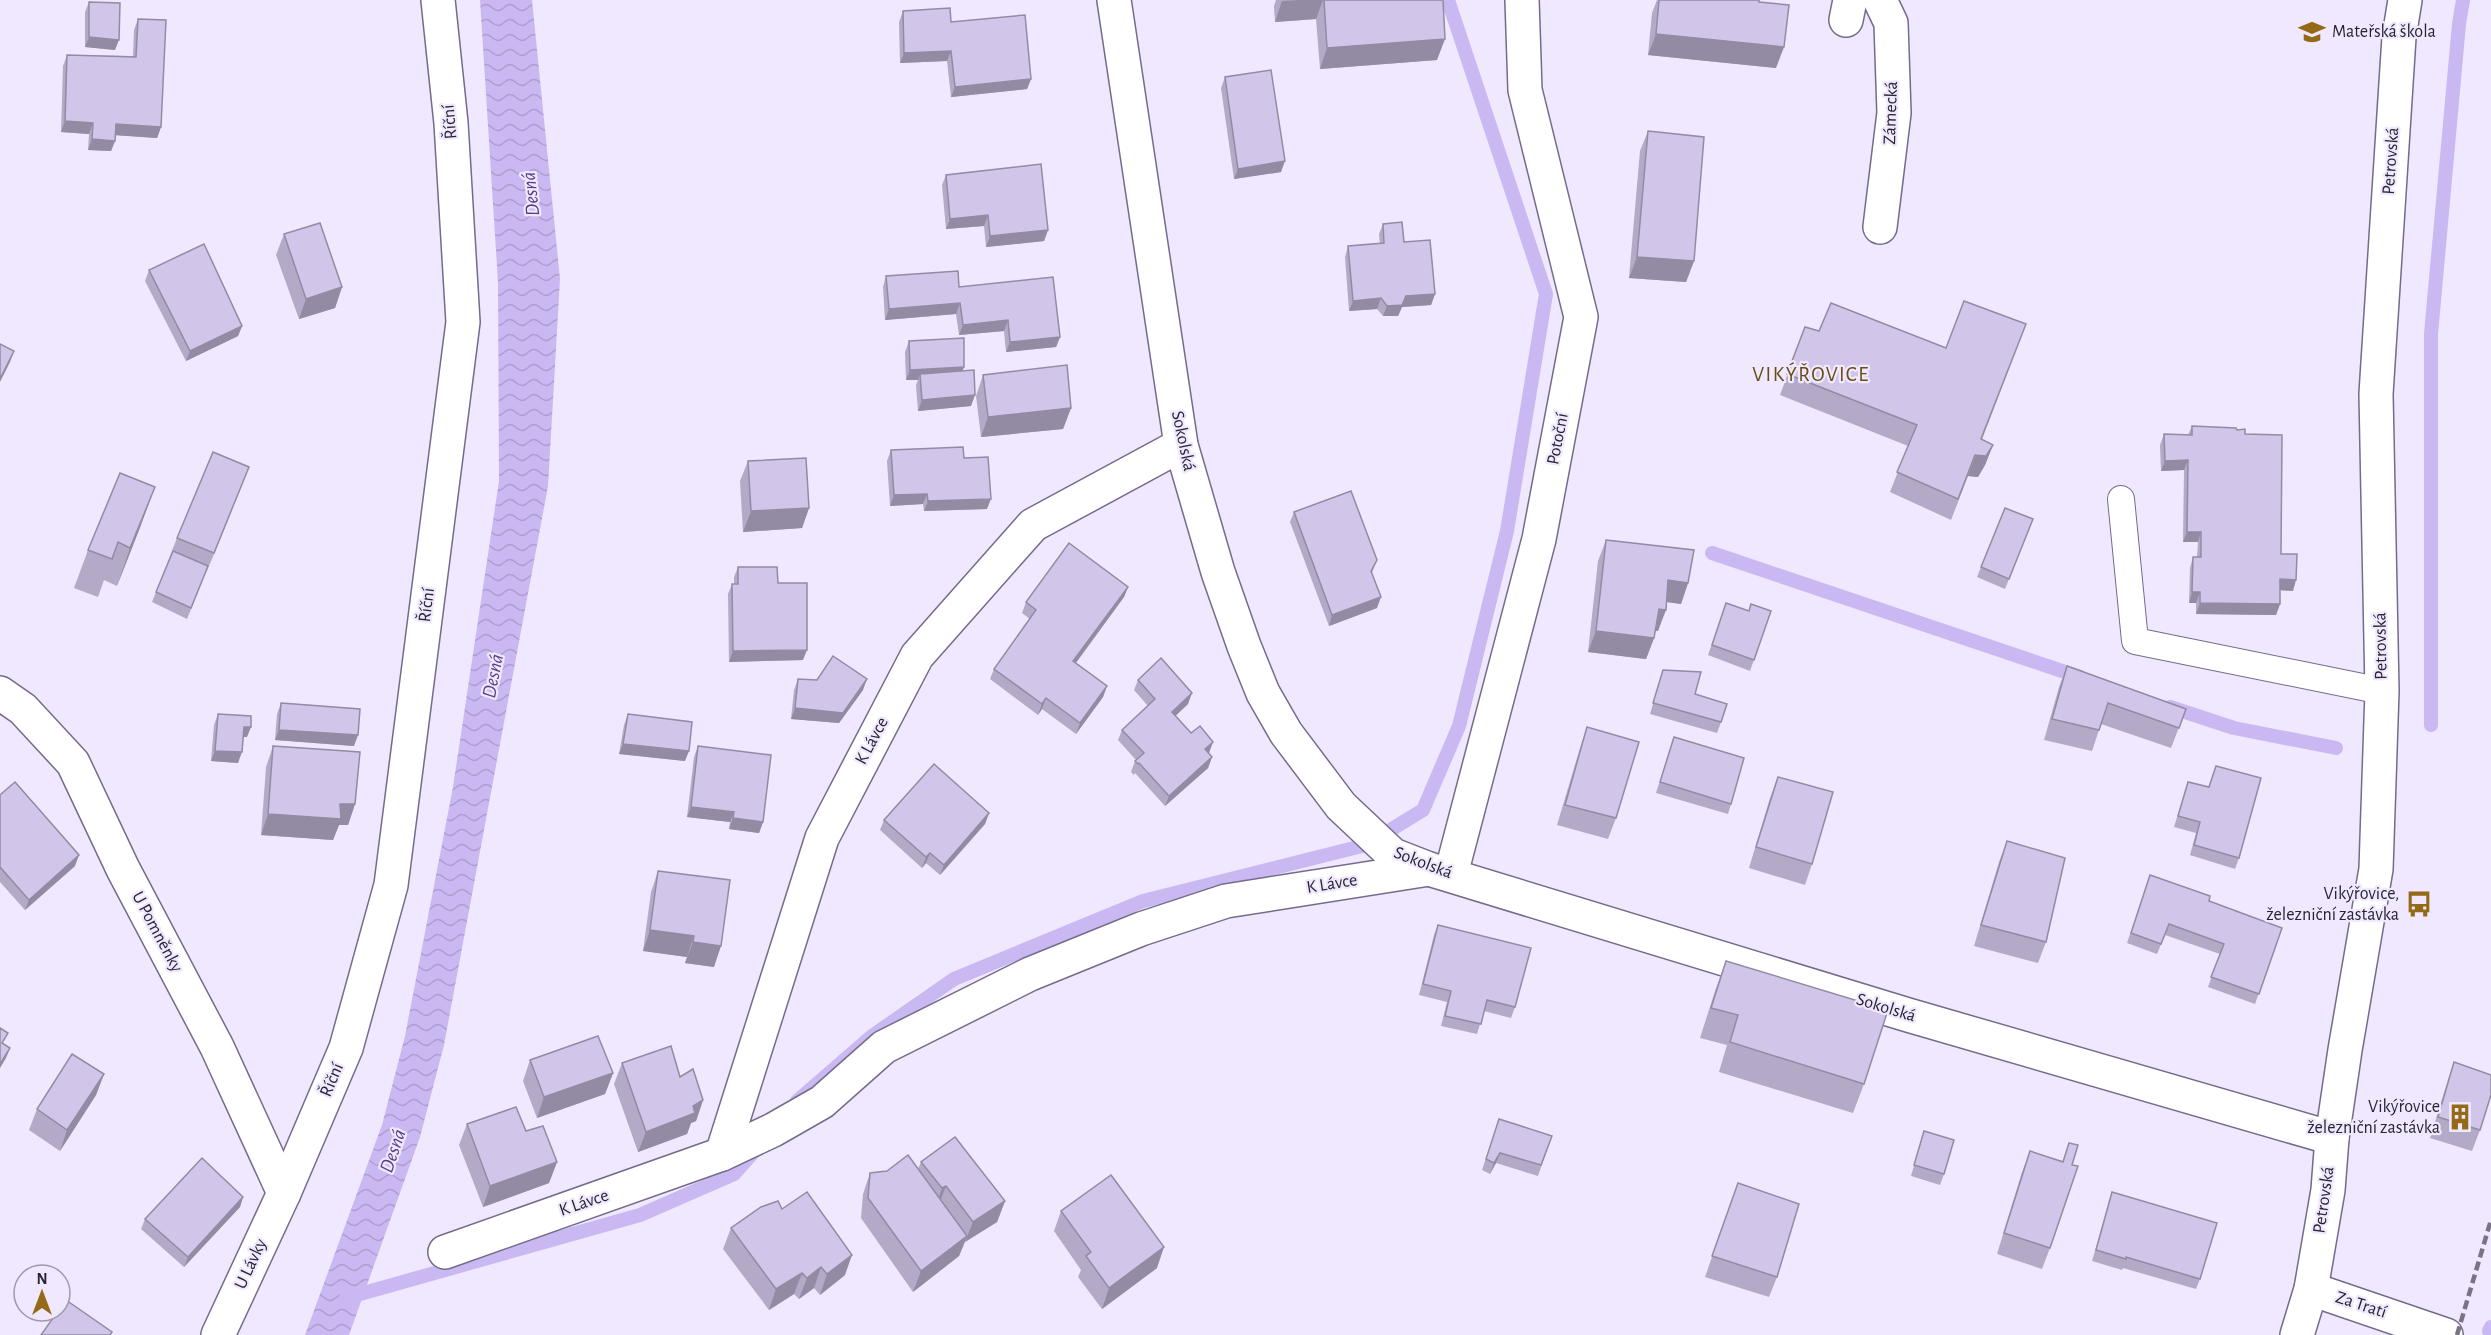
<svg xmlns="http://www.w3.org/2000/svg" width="2491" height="1335" font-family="'Alegreya Sans',sans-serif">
<defs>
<pattern id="water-waves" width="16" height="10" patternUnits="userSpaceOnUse" patternTransform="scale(1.5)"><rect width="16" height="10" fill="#cab8f2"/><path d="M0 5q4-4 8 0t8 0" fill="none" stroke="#ae9ed0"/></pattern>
</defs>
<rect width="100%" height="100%" fill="#efe8fe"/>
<path fill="url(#water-waves)" d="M480,0H532L560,279L548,486L444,1045L420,1137L349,1335H305L382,1125L405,1036L453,787L499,481L498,282Z"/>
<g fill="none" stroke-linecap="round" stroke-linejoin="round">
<g stroke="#cab8f2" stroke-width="14">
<path d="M1712,553L2080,677"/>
<path d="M2170,707L2234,728L2336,748"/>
<path d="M2431,725V334L2459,24L2463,0"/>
<path d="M797,1101L872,1036L954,979L1143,901L1366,845L1423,810L1459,726L1507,531L1546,294L1448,0"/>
<path d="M346,1298L640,1215L734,1174L757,1148"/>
<path d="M2489,1331L2491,1327"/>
</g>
<g stroke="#756b8a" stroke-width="28">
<path id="service" d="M2121,499L2135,641L2382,691"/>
</g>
<g stroke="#756b8a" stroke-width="36">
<g id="minor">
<path d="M1846,20L1850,0"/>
<path d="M1880,227L1894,113L1891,23L1880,0"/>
<path d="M0,693L23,709L73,763L123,869L217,1047L284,1193"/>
<path d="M1451,874L1539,539L1581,317L1525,90L1522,0"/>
<path d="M722,1154L822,838L917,656L1033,525L1181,445"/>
<path d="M445,1252L722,1154L773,1130L822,1102L884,1047L1030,974L1141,929L1226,901L1429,869"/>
<path d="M2311,1289L2446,1335"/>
<path d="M218,1335L284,1193L346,1048L391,885L463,322L451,123L438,0"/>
</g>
</g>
<g stroke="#756b8a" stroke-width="36">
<g id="tertiary">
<path d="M1114,0L1181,445L1218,572L1244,646L1263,693L1286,733L1341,806L1393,855L1429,869L1908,1015L2332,1138"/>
<path d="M2297,1335L2311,1289L2328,1190L2332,1138L2345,1050L2376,869L2382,691L2376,394L2399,37L2405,0"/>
</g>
</g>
<use href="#service" stroke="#fff" stroke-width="26"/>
<use href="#minor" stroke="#fff" stroke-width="33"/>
<use href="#tertiary" stroke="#fff" stroke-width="33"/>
<path stroke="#797485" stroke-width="4.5" stroke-dasharray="9 4.5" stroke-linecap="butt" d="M2457,1335L2491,1220"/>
</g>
<g fill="#b4aac8">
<path d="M1276,0H1443L1437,60L1320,69L1316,19L1275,22L1274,6Z"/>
<path d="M1657,0H1759V2L1776,68L1648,55L1652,13Z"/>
<path d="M89,2L115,50L85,47V12Z"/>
<path d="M903,11L951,22L1031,79L1027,89L951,97L947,61L900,63L899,22Z"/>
<path d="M138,19L161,127L157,138L116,135L115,141L111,151L88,150L89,134L61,132L63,66L67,55L133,56L134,30Z"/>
<path d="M1225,77L1281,172L1234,179L1221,88Z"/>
<path d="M1648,131L1694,261L1686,282L1629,278L1640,151Z"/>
<path d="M946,175L1048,230L1044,241L986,247L984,226L946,229L942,185Z"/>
<path d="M1383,224L1404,242L1435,294L1431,305L1402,307L1398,316H1383L1377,309L1349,311L1345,257L1348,246L1380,244L1379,234Z"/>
<path d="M284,234L342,287L335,308L299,319L276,255Z"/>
<path d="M149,270L242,326L238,336L186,361L145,281Z"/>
<path d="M886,276L959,287L1060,337L1056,347L1006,352L1004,331L959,335L956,314L885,320L883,287Z"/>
<path d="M1805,327L1819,331L1946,348L2018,345L1982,439L1993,445L1985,465L1978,477L1968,476L1951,520L1890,492L1908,446L1780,395Z"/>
<path d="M909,341L964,367L962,371L971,406L918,411L916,385L918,380H906L905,352Z"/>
<path d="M983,375L1071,408L1063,429L981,437L976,396Z"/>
<path d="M2192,426L2237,430L2245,434L2281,554L2293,591L2280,590V604L2276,615L2196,614V603H2189L2190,568L2193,557H2197L2198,542H2183L2184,470L2161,471L2160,445L2164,434L2188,435Z"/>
<path d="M891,450L964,458L987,509L924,511L923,504L890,506L887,461Z"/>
<path d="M748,461L809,508L802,528L743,532L740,481Z"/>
<path d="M241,487L187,619L152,602L177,538Z"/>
<path d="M1294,512L1377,560L1372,573L1377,608L1329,626L1290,522Z"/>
<path d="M2033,519L2005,589L1977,577L1981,567Z"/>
<path d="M141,525L117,586L104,580L98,597L74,588L88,550Z"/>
<path d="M1606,540L1688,583L1681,604L1666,602L1658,631H1655L1654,638L1646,659L1588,652L1598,561Z"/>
<path d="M738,567L778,583L803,660L729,662L728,594L732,584H734V577Z"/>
<path d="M1128,587L1124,597L1076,663L1107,686L1103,697L1076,734L1042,709L1038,715L990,679L994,669L1030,619L1022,613L1026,602Z"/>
<path d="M1726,603L1749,611H1771L1750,671L1708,655Z"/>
<path d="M2067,666L2186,709L2171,748L2101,724L2092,751L2044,740L2059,687Z"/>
<path d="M1663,670L1695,694L1721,722L1717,733L1650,714Z"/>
<path d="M798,679L817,680L863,690L839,723L791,719L794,690Z"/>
<path d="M1138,680L1188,704L1175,716L1191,733L1213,742L1208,754L1212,757L1208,768L1165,806L1135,773L1134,775L1131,772L1135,761L1136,760L1118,740L1122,730L1148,706L1134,690Z"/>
<path d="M281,703L354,746L275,740L277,714Z"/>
<path d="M218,714L247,737H243L238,763L211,761L214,725Z"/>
<path d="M628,714L685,761L619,754L624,725Z"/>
<path d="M1587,727L1616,818L1608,839L1557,825L1580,748Z"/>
<path d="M1674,737L1731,804L1728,814L1656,793Z"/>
<path d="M273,746L355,804L348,825H339L333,840L261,835L266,767Z"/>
<path d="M698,746L763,822L759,833L729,829L730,822L687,817L694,757Z"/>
<path d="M2216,766L2239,858L2235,869L2190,855L2196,833L2174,827L2188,782L2209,787Z"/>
<path d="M1778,777L1812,864L1805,885L1749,868L1770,798Z"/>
<path d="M0,795L75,866L25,910L0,882Z"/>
<path d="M989,813L985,824L940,875L926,863L922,868L880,830L884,820Z"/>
<path d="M2007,841L2046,942L2038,963L1974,946L1999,862Z"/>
<path d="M658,871L714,967L685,963L687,957L643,951L651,892Z"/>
<path d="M2150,875L2209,901L2282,928L2255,1004L2208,987L2220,954L2165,935L2157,954L2127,943Z"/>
<path d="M1438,925L1515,1007L1511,1018L1484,1011L1477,1034L1441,1026L1447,1002L1419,995L1434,935Z"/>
<path d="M1726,961L1864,1084L1853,1113L1719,1072L1727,1045L1700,1038L1715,991Z"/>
<path d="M530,1060L613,1073L605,1094L537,1118L523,1081Z"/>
<path d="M2454,1062L2480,1130L2472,1151L2430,1138L2447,1083Z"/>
<path d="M622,1063L680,1077L703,1100L696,1121L691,1123L687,1134L638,1152L614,1084Z"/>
<path d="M104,1074L96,1095L60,1151L29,1130L37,1109Z"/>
<path d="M1499,1119L1552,1136L1538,1176L1496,1163L1490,1174L1482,1170Z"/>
<path d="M467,1124L526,1131L557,1162L549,1183L483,1207L459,1145Z"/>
<path d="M1924,1131L1944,1174L1940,1185L1911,1176Z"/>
<path d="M2069,1143L2072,1165L2050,1248L2042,1269L1997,1254L2022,1172L2030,1151L2063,1161Z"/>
<path d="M921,1162L1005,1201L997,1222L965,1242L959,1256L913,1292L861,1218L863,1194L870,1173L918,1169Z"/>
<path d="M1738,1183L1777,1277L1769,1297L1705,1277Z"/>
<path d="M2112,1192L2200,1279L2196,1289L2123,1268L2122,1270L2092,1261Z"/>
<path d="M243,1197L240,1207L184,1267L141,1229L145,1219Z"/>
<path d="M782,1209L845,1275L820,1295L814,1288L799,1299L794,1294L769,1310L723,1249L731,1228Z"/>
<path d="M1061,1211L1157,1268L1102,1309L1078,1277L1081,1270L1054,1231Z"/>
</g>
<g fill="#928ba3">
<path d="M1300,0H1323L1316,19L1275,22L1282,1Z"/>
<path d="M1656,34L1784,47L1776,68L1648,55Z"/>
<path d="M89,37L119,40L115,50L85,47Z"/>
<path d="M1445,39L1437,60L1320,69L1327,48Z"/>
<path d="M951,51L947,61L900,63L904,53Z"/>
<path d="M1031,79L1027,89L951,97L955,87Z"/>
<path d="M65,121L93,123L89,134L61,132Z"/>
<path d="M116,124L161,127L157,138L112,135Z"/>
<path d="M92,139L115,141L111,151L88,150Z"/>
<path d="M1285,161L1281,172L1234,179L1238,169Z"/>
<path d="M988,215L984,226L946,229L950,219Z"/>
<path d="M1048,230L1044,241L986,247L990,236Z"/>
<path d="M1637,257L1694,261L1686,282L1629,278Z"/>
<path d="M342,287L335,308L299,319L306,299Z"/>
<path d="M1435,294L1431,305L1402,307L1398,316H1383L1387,306L1406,296Z"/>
<path d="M1381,298L1377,309L1349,311L1353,301Z"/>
<path d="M960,303L956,314L885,320L889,309Z"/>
<path d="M1008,320L1004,331L959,335L963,325Z"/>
<path d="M2026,324L1976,455L1993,445L1985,465L1978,477L1968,476L1951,520Z"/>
<path d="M242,326L238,336L186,361L190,351Z"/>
<path d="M1060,337L1056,347L1006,352L1010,342Z"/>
<path d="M14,351L10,362L0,382V379Z"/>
<path d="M964,367L960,377L920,374L918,380H906L910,370Z"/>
<path d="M975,395L971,406L918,411L922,400Z"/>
<path d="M1071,408L1063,429L981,437L988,417Z"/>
<path d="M2188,460L2184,470L2161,471L2165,461Z"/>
<path d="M249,467L241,487L206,574L214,553Z"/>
<path d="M155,487L141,525L117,586L130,548Z"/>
<path d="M927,494L923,504L890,506L894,495Z"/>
<path d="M991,499L987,509L924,511L928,501Z"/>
<path d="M809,508L802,528L743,532L751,511Z"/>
<path d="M2187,532H2201L2198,542H2183Z"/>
<path d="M2280,579L2296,580L2293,591L2277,590Z"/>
<path d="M1668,580L1688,583L1681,604L1660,601Z"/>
<path d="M1128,587L1124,597L1069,672L1073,661Z"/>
<path d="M2192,592H2200L2196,603H2189Z"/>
<path d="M1381,597L1377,608L1329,626L1332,615Z"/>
<path d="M2200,603L2280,604L2276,615L2196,614Z"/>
<path d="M1659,609L1666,610L1658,631L1651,630Z"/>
<path d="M1596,631L1654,638L1646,659L1588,652Z"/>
<path d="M807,650L803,660L729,662L733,651Z"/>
<path d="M867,679L863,690L839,723L791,719L795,708Z"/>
<path d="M1107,686L1103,697L1076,734L1080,723Z"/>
<path d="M1192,693L1188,704L1168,723L1172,712Z"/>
<path d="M1046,698L1042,709L1038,715L1042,704Z"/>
<path d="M244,727H251L247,737H240Z"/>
<path d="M279,730L358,735L354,746L275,740Z"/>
<path d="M1213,742L1209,753L1201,760L1205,749Z"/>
<path d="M623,744L689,751L685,761L619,754Z"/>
<path d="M215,751L242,752L238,763L211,761Z"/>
<path d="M1212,757L1208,768L1165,806L1169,796Z"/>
<path d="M340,804H355L348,825H339L333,840L261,835L268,814Z"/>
<path d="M691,807L734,812L730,822L687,817Z"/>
<path d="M989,813L985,824L940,875L944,865Z"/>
<path d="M733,818L763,822L759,833L729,829Z"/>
<path d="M930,853L926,863L922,868L926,857Z"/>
<path d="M79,855L75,866L25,910L29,900Z"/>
<path d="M650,930L694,936L687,957L643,951Z"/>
<path d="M693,942L721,946L714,967L685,963Z"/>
<path d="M10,1048L6,1058L0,1068V1064Z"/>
<path d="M613,1073L605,1094L537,1118L544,1097Z"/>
<path d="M104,1074L96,1095L60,1151L67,1130Z"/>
<path d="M703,1100L696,1121L691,1123L687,1134L638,1152L646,1132Z"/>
<path d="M1500,1153L1496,1163L1490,1174L1494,1163Z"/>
<path d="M557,1162L549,1183L483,1207L490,1186Z"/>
<path d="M946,1186L938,1207L935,1209L942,1188Z"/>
<path d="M243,1197L240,1207L184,1267L188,1257Z"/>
<path d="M1005,1201L997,1222L965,1242L973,1222Z"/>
<path d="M967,1236L959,1256L913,1292L921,1271Z"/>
<path d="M1164,1247L1157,1268L1102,1309L1109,1288Z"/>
<path d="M852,1255L845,1275L820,1295L827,1274Z"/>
<path d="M821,1267L814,1288L799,1299L807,1278Z"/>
<path d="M802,1273L794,1294L769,1310L776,1289Z"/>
</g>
<g fill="#d1c6e9" stroke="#928ba3" stroke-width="1.5">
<path d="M1324,0H1443L1445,39L1327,48Z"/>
<path d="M1659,0H1759V2L1789,5L1784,47L1656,34Z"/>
<path d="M89,2L120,3L119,40L89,37Z"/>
<path d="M950,8L951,22L1025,15L1031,79L955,87L951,51L904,53L903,11Z"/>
<path d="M138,19L166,20L161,127L116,124L115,141L92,139L93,123L65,121L67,55L136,57Z"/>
<path d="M1271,70L1285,161L1238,169L1225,77Z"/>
<path d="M1648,131L1704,137L1694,261L1637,257Z"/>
<path d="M1041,164L1048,230L990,236L988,215L950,219L946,175Z"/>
<path d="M1402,222L1404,242L1430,240L1435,294L1406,296L1402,305L1387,306L1381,298L1353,301L1348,246L1384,243L1383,224Z"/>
<path d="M320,223L342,287L306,299L284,234Z"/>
<path d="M204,244L242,326L190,351L149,270Z"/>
<path d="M958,271L959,287L1053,277L1060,337L1010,342L1008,320L963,325L960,303L889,309L886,276Z"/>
<path d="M1964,301L2026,324L1981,439L1993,445L1986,456L1975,455L1958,499L1897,472L1917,425L1787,374L1805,327L1819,331L1831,303L1946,348Z"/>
<path d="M964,338V367L910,370L909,341Z"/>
<path d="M0,344L14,351L0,379Z"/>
<path d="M1067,365L1071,408L988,417L983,375Z"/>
<path d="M974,370L975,395L922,400L920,374Z"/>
<path d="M2192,426L2236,428L2237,430L2245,429V434L2282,435L2281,554H2297L2296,580L2280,579V604L2200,603V592H2192L2193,557H2201V532H2187L2188,460L2165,461L2164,434L2192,435Z"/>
<path d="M963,447L964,458L988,457L991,499L928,501L927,494L894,495L891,450Z"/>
<path d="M213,452L249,467L214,553L177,538Z"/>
<path d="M806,458L809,508L751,511L748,461Z"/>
<path d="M120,473L155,487L130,548L118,542L112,559L88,550Z"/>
<path d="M1351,491L1377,560L1371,571L1381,597L1332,615L1294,512Z"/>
<path d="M2005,508L2033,519L2009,579L1981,567Z"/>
<path d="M1606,540L1694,550L1688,583L1668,580L1666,610L1659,609L1654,638L1596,631Z"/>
<path d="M1069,543L1128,587L1073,661L1107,686L1080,723L1046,698L1042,704L994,669L1036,610L1026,602Z"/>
<path d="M173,551L208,566L191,608L156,592Z"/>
<path d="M738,567H777L778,583H807V650L733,651L732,584H738Z"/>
<path d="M1726,603L1749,611L1751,604L1771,611L1754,660L1712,645Z"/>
<path d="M833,656L867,679L843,713L795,708L798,679L817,680Z"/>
<path d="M1161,658L1192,693L1172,712L1191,733L1200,726L1213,742L1205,749L1212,757L1169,796L1139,763L1138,764L1135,761L1144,753L1122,730L1155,699L1138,680Z"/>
<path d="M2067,666L2186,709L2179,728L2108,703L2099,730L2052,719Z"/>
<path d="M1663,670L1701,672L1695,694L1727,704L1721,722L1653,703Z"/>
<path d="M281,703L360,709L358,735L279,730Z"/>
<path d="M218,714L251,716V727H244L242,752L215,751Z"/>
<path d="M628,714L692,722L689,751L623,744Z"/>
<path d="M1587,727L1639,742L1616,818L1565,805Z"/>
<path d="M1674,737L1744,758L1731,804L1660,782Z"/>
<path d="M273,746L360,752L355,804H340L341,819L268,814Z"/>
<path d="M698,746L771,755L763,822L733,818L734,812L691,807Z"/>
<path d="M934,764L989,813L944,865L930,853L926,857L884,820Z"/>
<path d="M2216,766L2261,778L2239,858L2194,845L2200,822L2178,816L2188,782L2209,787Z"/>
<path d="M1778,777L1833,792L1812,864L1756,847Z"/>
<path d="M15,782L79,855L29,900L0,867V795Z"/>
<path d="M2007,841L2065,858L2046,942L1981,925Z"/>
<path d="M658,871L730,880L721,946L693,942L694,936L650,930Z"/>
<path d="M2150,875L2210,896L2209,901L2282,928L2259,994L2211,977L2224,944L2169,924L2161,944L2131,933Z"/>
<path d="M1438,925L1531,948L1515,1007L1487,1000L1481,1024L1445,1016L1451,991L1423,984Z"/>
<path d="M1726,961L1888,1010L1864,1084L1730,1042L1738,1015L1711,1008Z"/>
<path d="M0,1028L8,1033L2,1043L10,1048L0,1064Z"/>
<path d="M598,1036L613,1073L544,1097L530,1060Z"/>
<path d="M671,1046L680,1077L693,1069L703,1100L693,1106L695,1113L646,1132L622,1063Z"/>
<path d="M72,1054L104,1074L67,1130L37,1109Z"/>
<path d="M2454,1062L2491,1075V1095L2480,1130L2438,1117Z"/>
<path d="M516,1107L526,1131L543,1126L557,1162L490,1186L467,1124Z"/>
<path d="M1499,1119L1552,1136L1541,1165L1500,1153L1494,1163L1486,1159Z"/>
<path d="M1924,1131L1954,1140L1944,1174L1914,1165Z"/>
<path d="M955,1137L1005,1201L973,1222L946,1186L942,1188L921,1162Z"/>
<path d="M2069,1143L2078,1145L2072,1165L2078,1166L2050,1248L2004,1233L2030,1151L2063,1162Z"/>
<path d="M908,1155L967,1236L921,1271L868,1198L870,1173L887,1171Z"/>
<path d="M202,1158L243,1197L188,1257L145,1219Z"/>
<path d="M1111,1175L1164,1247L1109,1288L1086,1256L1091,1252L1061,1211Z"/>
<path d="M1738,1183L1799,1204L1777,1277L1712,1256Z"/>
<path d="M807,1192L852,1255L827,1274L821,1267L807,1278L802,1273L776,1289L731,1228L761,1207L778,1201L782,1209Z"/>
<path d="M2112,1192L2217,1223L2200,1279L2126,1257V1259L2096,1250Z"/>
<path d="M66,1300L112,1332L110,1335H41L58,1311H60V1309Z"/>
</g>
<defs>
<g id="school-bare" transform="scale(2.07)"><path d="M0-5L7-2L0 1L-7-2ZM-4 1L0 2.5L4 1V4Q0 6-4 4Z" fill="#956a16" stroke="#efe8fe" stroke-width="2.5" paint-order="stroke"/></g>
<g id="bus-bare" transform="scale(2.07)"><path d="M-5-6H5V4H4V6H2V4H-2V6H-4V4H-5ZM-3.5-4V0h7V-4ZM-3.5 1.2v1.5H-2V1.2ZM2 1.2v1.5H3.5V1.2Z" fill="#956a16" stroke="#efe8fe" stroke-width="2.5" paint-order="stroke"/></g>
<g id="building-bare" transform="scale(2.07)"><path d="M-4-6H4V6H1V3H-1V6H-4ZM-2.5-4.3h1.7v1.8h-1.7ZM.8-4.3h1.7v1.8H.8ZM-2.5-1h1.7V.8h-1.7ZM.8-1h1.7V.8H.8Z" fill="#956a16" stroke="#efe8fe" stroke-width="2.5" paint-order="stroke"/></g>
</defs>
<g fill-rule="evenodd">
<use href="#school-bare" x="2312" y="32"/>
<use href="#bus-bare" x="2419" y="904"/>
<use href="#building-bare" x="2460" y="1117"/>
</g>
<g text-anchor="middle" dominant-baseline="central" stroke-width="4.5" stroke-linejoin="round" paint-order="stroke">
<g font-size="18" fill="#282431" stroke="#efe8fe" text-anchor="end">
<text x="2332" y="32" text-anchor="start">Mateřská škola</text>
<text x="2399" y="894">Vikýřovice,<tspan x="2399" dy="21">železniční zastávka</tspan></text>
<text x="2440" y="1107">Vikýřovice<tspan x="2440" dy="21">železniční zastávka</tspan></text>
</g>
<g font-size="18" fill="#282431" stroke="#efe8fe">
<text transform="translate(1891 113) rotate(-88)">Zámecká</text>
<text transform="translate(450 122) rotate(-95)">Říční</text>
<text transform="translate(2391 161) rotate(-86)">Petrovská</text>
<text transform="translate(1558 439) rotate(-79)">Potoční</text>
<text transform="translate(1183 441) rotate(78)">Sokolská</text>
<text transform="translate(427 605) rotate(-83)">Říční</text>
<text transform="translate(2381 646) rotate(-91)">Petrovská</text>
<text transform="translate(872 741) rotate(-62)">K Lávce</text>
<text transform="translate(1423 863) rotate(21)">Sokolská</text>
<text transform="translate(1332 884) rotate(-9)">K Lávce</text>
<text transform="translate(157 932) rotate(62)">U Pomněnky</text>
<text transform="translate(1886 1008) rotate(17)">Sokolská</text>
<text transform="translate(332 1080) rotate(-67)">Říční</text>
<text transform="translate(2324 1200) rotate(-82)">Petrovská</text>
<text transform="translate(584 1203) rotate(-19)">K Lávce</text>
<text transform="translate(251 1264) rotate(-65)">U Lávky</text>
<text transform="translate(2361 1305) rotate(18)">Za Tratí</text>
</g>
<g font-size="20" font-style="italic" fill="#583e83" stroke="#efe8fe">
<text transform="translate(531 194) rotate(-96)">Desná</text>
<text transform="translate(493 676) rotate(-79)">Desná</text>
<text transform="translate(393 1151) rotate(-71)">Desná</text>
</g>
<g font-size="21" letter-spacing="1.5" fill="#694b14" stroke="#efe8fe">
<text x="1811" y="374">VIKÝŘOVICE</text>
</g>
</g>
<g transform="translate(42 1293)"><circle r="28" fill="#efe8fe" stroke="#9f9aac" stroke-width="1.5"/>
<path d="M0-4.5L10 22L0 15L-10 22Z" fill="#956a16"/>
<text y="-9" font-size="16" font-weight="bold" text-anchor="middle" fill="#282431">N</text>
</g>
</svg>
